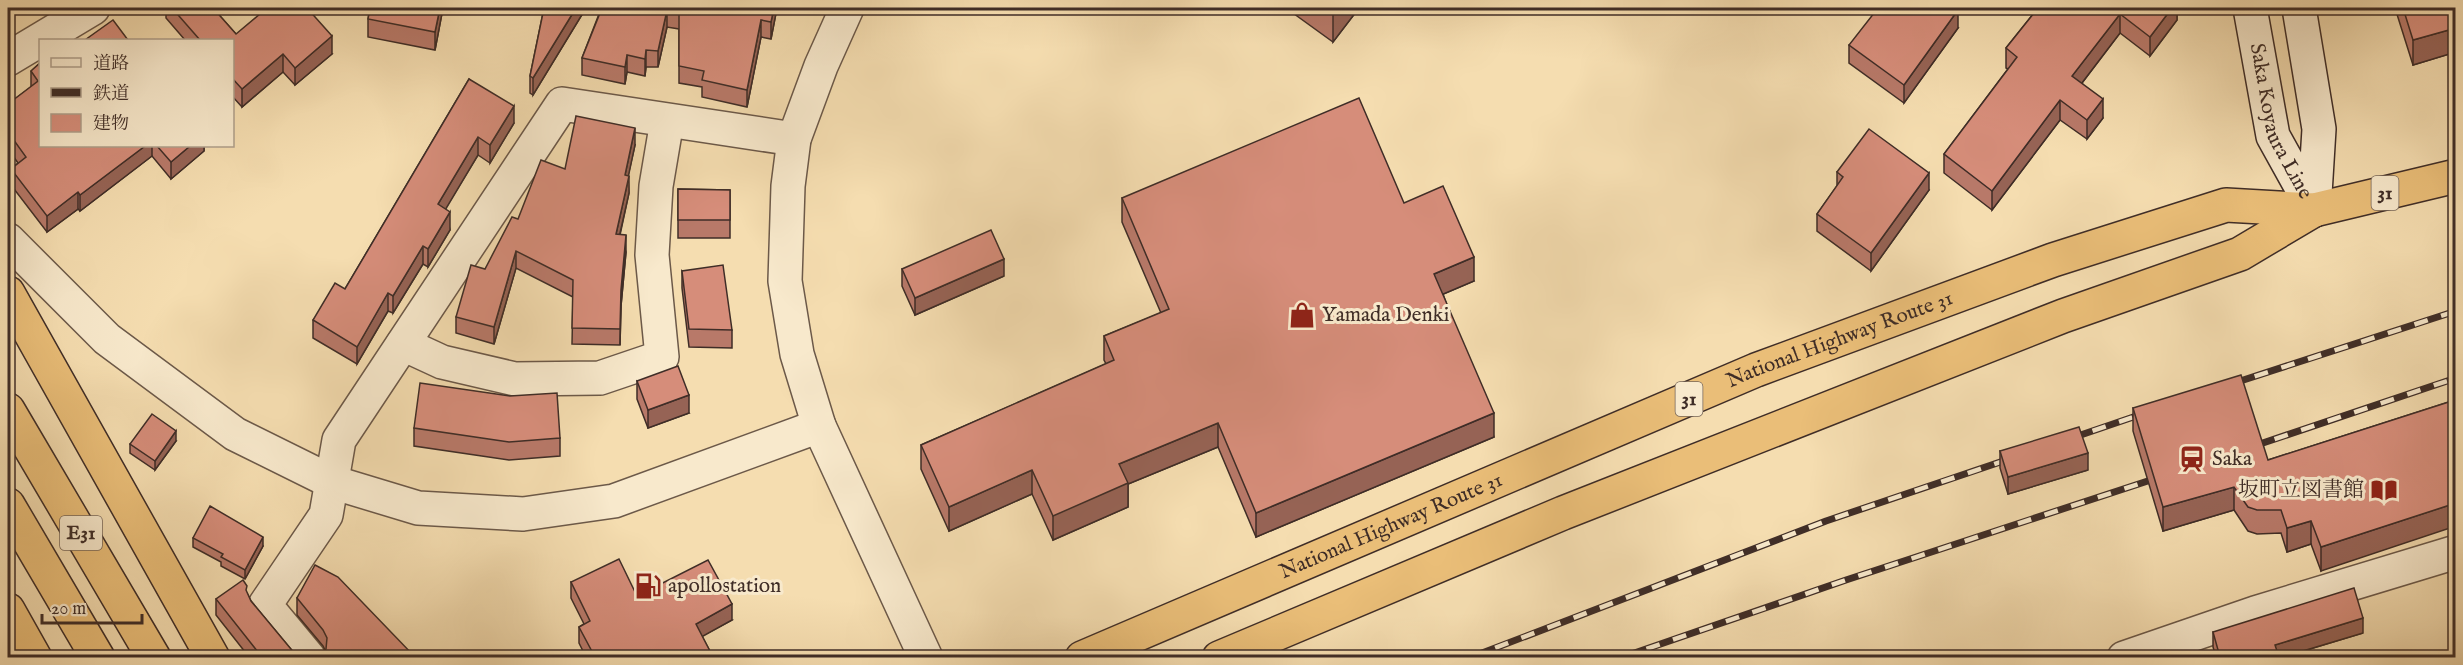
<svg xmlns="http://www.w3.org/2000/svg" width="2463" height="665" font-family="'IM FELL English','Noto Serif JP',serif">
<rect width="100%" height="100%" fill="#f5ddb0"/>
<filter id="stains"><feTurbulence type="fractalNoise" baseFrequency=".00333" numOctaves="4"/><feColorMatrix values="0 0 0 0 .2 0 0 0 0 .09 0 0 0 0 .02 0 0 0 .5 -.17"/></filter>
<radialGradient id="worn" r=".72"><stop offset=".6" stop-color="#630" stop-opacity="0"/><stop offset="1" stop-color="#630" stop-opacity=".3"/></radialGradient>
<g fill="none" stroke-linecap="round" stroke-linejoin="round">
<g stroke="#6c5949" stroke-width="36">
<g id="minor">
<path d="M403,344L442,362L515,379L600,378L662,357L652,255L656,186L667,121"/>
<path d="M309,658L265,605L326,515L339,440L562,104L794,139"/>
<path d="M2124,658L2255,613L2456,552"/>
</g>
</g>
<g stroke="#6c5949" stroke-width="36">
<g id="tertiary">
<path d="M847,8L821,66L794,139L788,186L785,281L797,354L819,426L926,658"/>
<path d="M8,59L93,8"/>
<path d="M8,240L107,339L235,434L332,482L418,508L523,514L614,501L819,426"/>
</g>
</g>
<g stroke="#3f2d27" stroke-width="36">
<g id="secondary">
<path id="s1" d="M2250,8L2273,136L2314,210"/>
<path d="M2299,8L2319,129L2314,210"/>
</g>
</g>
<g stroke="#3f2d27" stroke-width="36">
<g id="trunk">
<path id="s2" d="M1082,658L1756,370L2053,260L2226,205L2314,210L2456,176"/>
<path d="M1219,658L1563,513L2063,316L2240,254L2314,210"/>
</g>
</g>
<g stroke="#3f2d27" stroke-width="36">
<g id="motorway">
<path d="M8,293L213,658"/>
<path d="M8,410L154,658"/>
<path d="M8,505L98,658"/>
<path d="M8,610L35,658"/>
</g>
</g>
<use href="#minor" stroke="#f8e9cc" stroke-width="33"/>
<use href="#tertiary" stroke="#f8e9cc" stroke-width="33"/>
<use href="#secondary" stroke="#f8e9cc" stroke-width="33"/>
<use href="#trunk" stroke="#eabe78" stroke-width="33"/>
<use href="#motorway" stroke="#eabe78" stroke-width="33"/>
<g stroke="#3f2d27" stroke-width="7">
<g id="rail">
<path d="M2228,385L2456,311"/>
<path d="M2066,440L2148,412"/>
<path d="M2248,448L2456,378"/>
<path d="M1469,658L1826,521L2015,457"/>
<path d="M1620,658L1846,580L2163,476"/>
</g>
</g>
<use href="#rail" stroke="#f8e9cc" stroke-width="4.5" stroke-dasharray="14" stroke-linecap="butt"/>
</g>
<g fill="#b87969" stroke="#3f2d27" stroke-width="1.5">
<path d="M166,8H213L236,34L332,54L295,85L283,72L242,107L232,96V40H185L166,18Z"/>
<path d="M370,8H443L435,50L368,37V19Z"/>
<path d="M544,8H777L771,39L761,37L747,107L702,97V87L679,83V29L667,27L658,67H646L645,76L627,72L625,84L582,75V58L599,14L586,8L533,95L530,93V76Z"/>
<path d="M1286,8H1359L1333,42Z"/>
<path d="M2038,8H2177V20L2150,56L2120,33L2082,83L2103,118L2087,139L2060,120L1992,210L1944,173V154L2008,69L2006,68V48Z"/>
<path d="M2395,8H2456V52L2413,65Z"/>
<path d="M1958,28L1904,103L1849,63V45Z"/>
<path d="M40,63V146H204V151L171,179L152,156L80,211L78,209L47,232L11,185V169L18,163L8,149V104L31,87V71Z"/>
<path d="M469,79L514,123L490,163L478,155L445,209L450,230L428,267L423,264L393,313L388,311L357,364L313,338V320L345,289Z"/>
<path d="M635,145L628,176L629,193L620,235L626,252L621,306L620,345L572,344L573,297L516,268L494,344L456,333V317L485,269L565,169Z"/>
<path d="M1837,172L1929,190L1871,271L1817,231V214L1837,186Z"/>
<path d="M678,189L730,190V238H678Z"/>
<path d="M1122,198L1404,203L1474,281L1443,294L1494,437L1256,537L1218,447L1128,484V507L1053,540L1032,494L949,531L921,469V445L1106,364L1104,360V336L1161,313L1122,222Z"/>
<path d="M902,269L1004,276L915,315L902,286Z"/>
<path d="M682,271L732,330V348L689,347L682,288Z"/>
<path d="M637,381L689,413L648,428L637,399Z"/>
<path d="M2455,400L2321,571L2311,544L2287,552L2281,533L2257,534L2248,531L2234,510L2163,531L2133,431V408L2268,460Z"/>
<path d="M414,428L560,438V456L509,460L414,446Z"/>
<path d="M176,441L155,470L130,453V444Z"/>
<path d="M2000,451L2088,470L2008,494L2000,468Z"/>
<path d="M193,538L263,546L245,579L221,566V562L193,547Z"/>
<path d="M2456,571V610L2449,589V573Z"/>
<path d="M571,582L637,596L732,620L702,636L713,657H586L579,643V627L584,624L571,598Z"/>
<path d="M247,593L251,601L295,654L300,657H249L216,615V599Z"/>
<path d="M297,598L415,657L321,656L325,650L323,646L297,615Z"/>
<path d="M2213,632L2363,633L2283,657H2216L2213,647Z"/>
</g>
<g fill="#966355" stroke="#3f2d27" stroke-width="1.5">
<path d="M440,8H443L435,50V32Z"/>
<path d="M576,8H586L533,95V78Z"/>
<path d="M774,8H777L771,39V22Z"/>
<path d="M1337,8H1359L1333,42V13Z"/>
<path d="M2172,8H2177V20L2150,56V37Z"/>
<path d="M667,10V27L658,67V51Z"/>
<path d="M1958,10V28L1904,103V85Z"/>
<path d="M2120,14V33L2072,96V76Z"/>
<path d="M761,20V37L747,107V90Z"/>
<path d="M2456,28V52L2413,65V40Z"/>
<path d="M332,36V54L295,85V68Z"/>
<path d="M646,50V67L645,76V59Z"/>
<path d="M283,54V72L242,107V89Z"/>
<path d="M627,55V72L625,84V67Z"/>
<path d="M2103,99V118L2087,139V120Z"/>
<path d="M2060,100V120L1992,210V191Z"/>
<path d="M514,106V123L490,163V145Z"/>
<path d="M635,128V145L625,192V175Z"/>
<path d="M478,137V155L438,222V204Z"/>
<path d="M145,146H152V156L80,211V195Z"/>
<path d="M190,146H204V151L171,179V162Z"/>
<path d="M1929,173V190L1871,271V253Z"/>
<path d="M629,176V193L616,251V234Z"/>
<path d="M78,192V209L47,232V216Z"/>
<path d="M450,212V230L428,267V249Z"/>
<path d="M626,235V252L621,306L620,345L621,290Z"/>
<path d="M423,246V264L393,313V296Z"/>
<path d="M516,251V268L494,344V327Z"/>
<path d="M1474,257V281L1434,298V274Z"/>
<path d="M1004,259V276L915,315V298Z"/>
<path d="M388,293V311L357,364V347Z"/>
<path d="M689,395V413L648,428V410Z"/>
<path d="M1494,413V437L1256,537V513Z"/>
<path d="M1218,423V447L1128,484V507L1053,540V516L1119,464Z"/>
<path d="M176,431V441L155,470V461Z"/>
<path d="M2088,453V470L2008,494V477Z"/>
<path d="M1032,470V494L949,531V507Z"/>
<path d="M2234,487V510L2163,531V507Z"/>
<path d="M2456,503V526L2321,571V547Z"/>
<path d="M2311,521V544L2287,552V528Z"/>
<path d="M263,537V546L245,579V570Z"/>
<path d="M732,604V620L696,640V624Z"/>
<path d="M2363,618V633L2283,657H2275V645Z"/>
</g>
<g fill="#d68d7a" stroke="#3f2d27" stroke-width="1.5">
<path d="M172,8H213L236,34L267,8H307L332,36L295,68L283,54L242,89L232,78V40H200Z"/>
<path d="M370,8H440L435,32L368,19Z"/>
<path d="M544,8H576L533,78L530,76Z"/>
<path d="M602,8H774L771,22L761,20L747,90L702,80L704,71L679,66V12L667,10L658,51L646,50L645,59L627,55L625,67L582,58Z"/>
<path d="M1325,8H1337L1333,13Z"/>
<path d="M1878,8H1955L1958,10L1904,85L1849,45Z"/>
<path d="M2038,8H2172L2150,37L2120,14L2072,76L2103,99L2087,120L2060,100L1992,191L1944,154L2017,57L2006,48Z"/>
<path d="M2403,8H2456V28L2413,40Z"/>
<path d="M113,20L128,40H85Z"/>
<path d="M40,63V146H145L80,195L78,192L47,216L11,169L26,157L8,132V104L38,81L31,71Z"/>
<path d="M469,79L514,106L490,145L478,137L438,204L450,212L428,249L423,246L393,296L388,293L357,347L313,320L335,283L345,289Z"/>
<path d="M1359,98L1404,203L1443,186L1474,257L1434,274L1494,413L1256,513L1218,423L1119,464L1128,483L1053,516L1032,470L949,507L921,445L1114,360L1104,336L1169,309L1122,198Z"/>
<path d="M576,116L635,128L625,175L629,176L616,234L626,235L621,290L620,329L572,328L573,280L516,251L494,327L456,317L471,265L485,269L512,217L518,219L541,160L565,169Z"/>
<path d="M1869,129L1929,173L1871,253L1817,214L1843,177L1837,172Z"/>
<path d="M157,146H190L171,162Z"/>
<path d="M678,189L730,190V220H678Z"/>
<path d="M991,230L1004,259L915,298L902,269Z"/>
<path d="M723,265L732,330L689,329L682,271Z"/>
<path d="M678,366L689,395L648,410L637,381Z"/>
<path d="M2241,375L2268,460L2455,400L2456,403V503L2321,547L2311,521L2287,528L2281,510H2257L2248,507L2234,487L2163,507L2133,408Z"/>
<path d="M420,383L510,396L557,393L560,438L509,442L414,428Z"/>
<path d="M152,414L176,431L155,461L130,444Z"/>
<path d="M2079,427L2088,453L2008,477L2000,451Z"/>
<path d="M210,506L263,537L245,570L221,557L223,554L193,538Z"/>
<path d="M619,559L637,596L708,560L732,604L696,624L713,657H595L579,627L590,621L571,582Z"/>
<path d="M315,565L338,577L415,657H318L321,656L326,649L327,638L323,630L297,598Z"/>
<path d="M2456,571V594L2449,573Z"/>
<path d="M243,580L247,586L246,590L251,601L295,654L300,657H262L216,599Z"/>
<path d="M2354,588L2363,618L2275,645L2279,657H2220L2213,632Z"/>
</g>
<defs>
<g id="shop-bare" transform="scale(2.07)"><path d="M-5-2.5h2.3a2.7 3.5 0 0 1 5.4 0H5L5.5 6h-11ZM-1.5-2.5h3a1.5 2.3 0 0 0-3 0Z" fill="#8f2418" stroke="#f8e9cc" stroke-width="2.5" paint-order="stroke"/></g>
<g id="station-bare" transform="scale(2.07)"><path d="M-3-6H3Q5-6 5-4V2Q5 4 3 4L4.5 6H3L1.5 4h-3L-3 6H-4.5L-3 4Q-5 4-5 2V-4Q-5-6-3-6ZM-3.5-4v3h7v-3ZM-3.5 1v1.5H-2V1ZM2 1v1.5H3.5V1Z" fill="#8f2418" stroke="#f8e9cc" stroke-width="2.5" paint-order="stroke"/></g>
<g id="library-bare" transform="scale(2.07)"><path d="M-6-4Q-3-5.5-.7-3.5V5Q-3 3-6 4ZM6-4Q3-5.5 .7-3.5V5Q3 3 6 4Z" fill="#8f2418" stroke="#f8e9cc" stroke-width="2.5" paint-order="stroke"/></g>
<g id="fuel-bare" transform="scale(2.07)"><path d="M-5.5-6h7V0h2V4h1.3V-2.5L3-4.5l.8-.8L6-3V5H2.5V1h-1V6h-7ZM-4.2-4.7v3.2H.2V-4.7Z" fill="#8f2418" stroke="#f8e9cc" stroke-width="2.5" paint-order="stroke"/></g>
</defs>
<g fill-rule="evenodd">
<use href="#shop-bare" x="1302" y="315"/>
<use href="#station-bare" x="2192" y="459"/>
<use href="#library-bare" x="2384" y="490"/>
<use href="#fuel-bare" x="648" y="586"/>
</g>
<g text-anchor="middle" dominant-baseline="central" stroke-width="6" stroke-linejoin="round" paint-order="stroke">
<g fill="#f8e9cc" stroke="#766558" stroke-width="1.5">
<rect x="2371.5" y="176" width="27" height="34" rx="4.5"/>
<rect x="1675.5" y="382" width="27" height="34" rx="4.5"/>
<rect x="60" y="516" width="42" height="34" rx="4.5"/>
</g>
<g font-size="20" font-weight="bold" fill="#3f2d27">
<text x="2385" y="193">31</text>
<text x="1689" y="399">31</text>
<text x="81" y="533">E31</text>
</g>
<g font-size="21" fill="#3f2d27" stroke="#f8e9cc">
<text stroke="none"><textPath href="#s1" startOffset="118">Saka Koyaura Line</textPath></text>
<text stroke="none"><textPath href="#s2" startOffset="822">National Highway Route 31</textPath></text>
<text stroke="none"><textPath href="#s2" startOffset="336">National Highway Route 31</textPath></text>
</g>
<g font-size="21" fill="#3f2d27" stroke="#f8e9cc" text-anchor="start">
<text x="1322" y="315">Yamada Denki</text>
<text x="2212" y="459">Saka</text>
<text x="2364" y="490" text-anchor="end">坂町立図書館</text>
<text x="668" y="586">apollostation</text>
</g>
</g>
<rect width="2463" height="665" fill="none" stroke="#f5ddb0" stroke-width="30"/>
<rect x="9" y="9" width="2445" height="647" fill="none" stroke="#3f2d27" stroke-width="3"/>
<rect x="15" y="15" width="2433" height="635" fill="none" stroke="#3f2d27" stroke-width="1.5"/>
<rect x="39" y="39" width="195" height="108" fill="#f8e9cc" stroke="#ae9e8a" stroke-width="1.5"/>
<rect x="51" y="58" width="30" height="9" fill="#f8e9cc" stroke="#ae9e8a" stroke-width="1.5"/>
<text x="93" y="69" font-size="18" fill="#3f2d27">道路</text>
<rect x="51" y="88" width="30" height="9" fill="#3f2d27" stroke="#ae9e8a" stroke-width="1.5"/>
<text x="93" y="99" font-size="18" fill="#3f2d27">鉄道</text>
<rect x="51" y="114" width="30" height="18" fill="#d68d7a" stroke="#ae9e8a" stroke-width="1.5"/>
<text x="93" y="129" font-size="18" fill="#3f2d27">建物</text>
<path d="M42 614v9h100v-9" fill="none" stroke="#3f2d27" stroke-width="3"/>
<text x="51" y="614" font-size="18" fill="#3f2d27" stroke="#f8e9cc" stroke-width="4.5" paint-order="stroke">20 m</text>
<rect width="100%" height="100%" filter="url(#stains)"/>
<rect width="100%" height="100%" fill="url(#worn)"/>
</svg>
